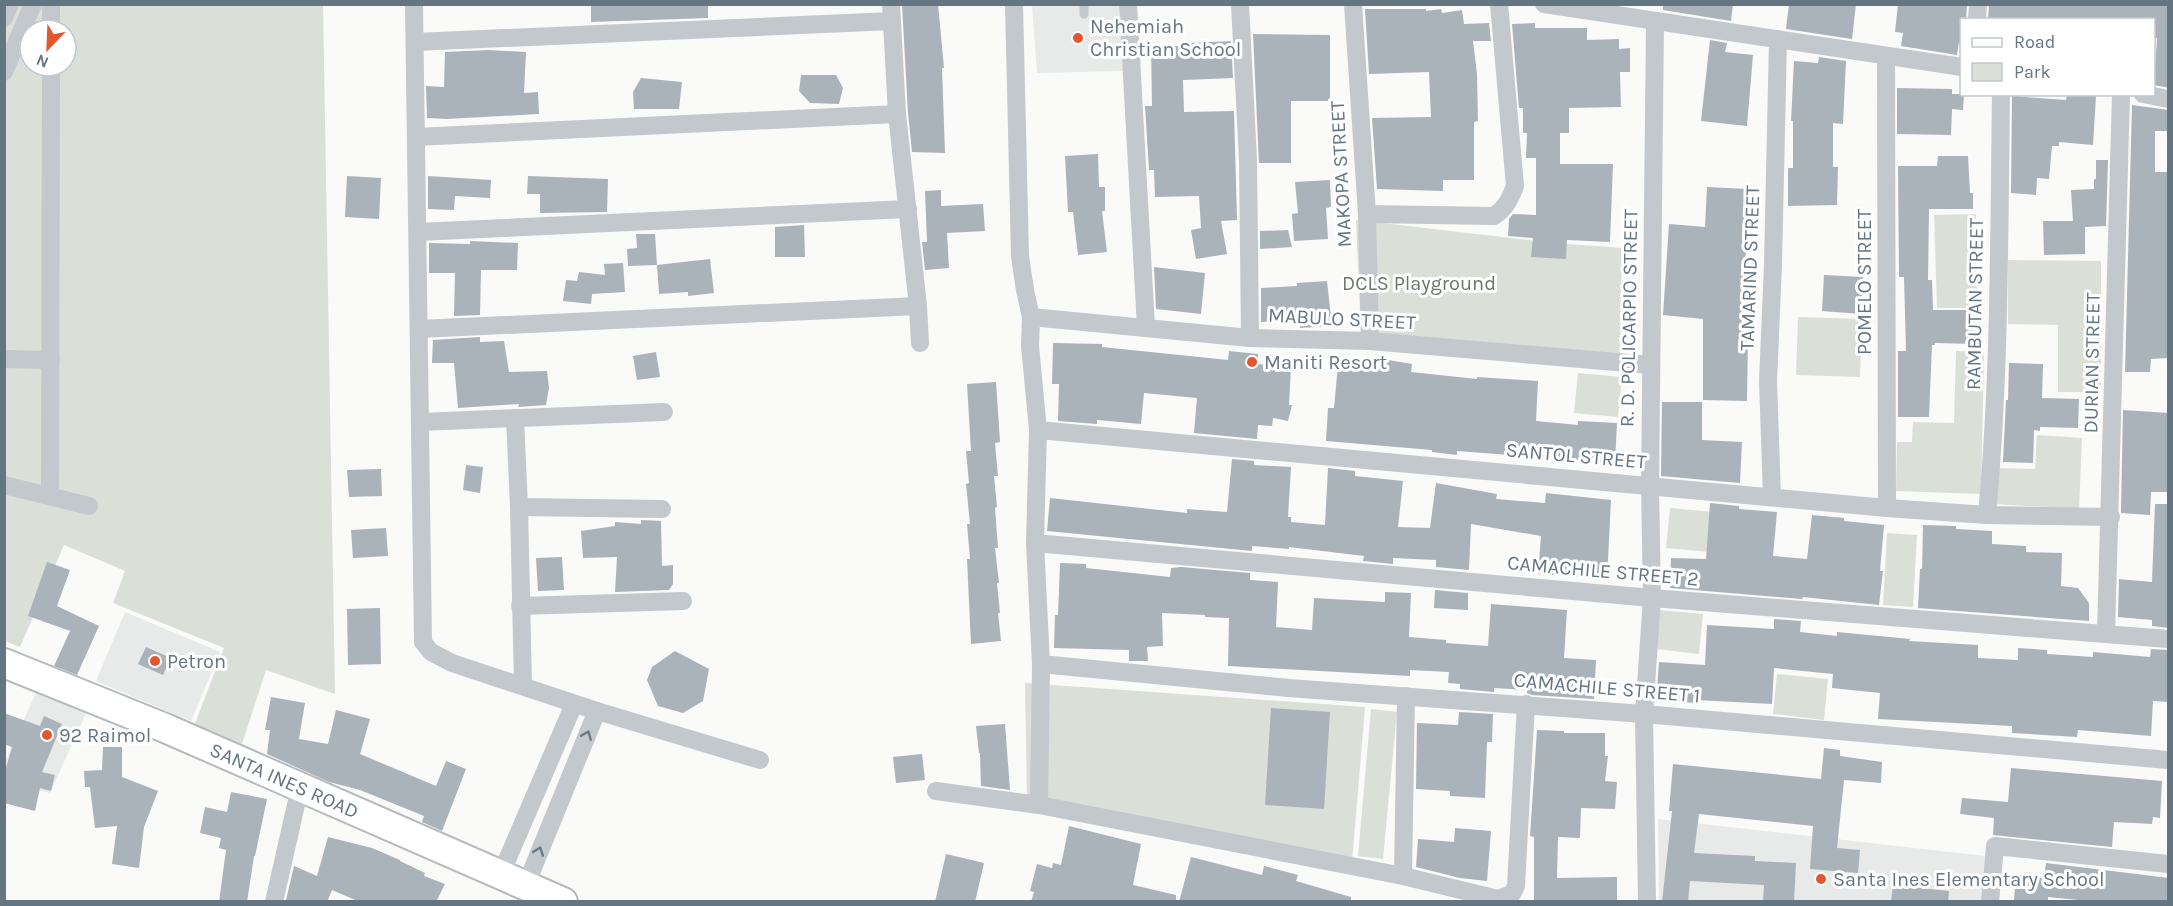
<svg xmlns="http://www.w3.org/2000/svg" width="2173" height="906" font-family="Karla,sans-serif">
<rect width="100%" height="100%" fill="#fafaf8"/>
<g fill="#e8e9e9">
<path d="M1032,5H1119L1123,71L1037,73Z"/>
<path d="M125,612L220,652L191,721L96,681Z"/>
<path d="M37,690L86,713L50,793L5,782V762Z"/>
<path d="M1658,819L1985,856L1981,901H1659Z"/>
</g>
<g fill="#dadfd7" fill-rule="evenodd">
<path d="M4,5H323L335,694L266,670L240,750L193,729L224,648L113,603L125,571L64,545L20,647L5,641ZM30,30H66V66H30Z"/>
<path d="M1976,214L1977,308H1937L1934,215Z"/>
<path d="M1356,220L1554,243L1622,248L1620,355L1361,335Z"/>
<path d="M2008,260L2101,261V392H2058V325L2008,324Z"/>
<path d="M1798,317L1862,319L1860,377L1796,375Z"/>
<path d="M1956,351L1984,352L1981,494L1896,491L1897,442H1912L1913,422L1954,423Z"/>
<path d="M1578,373L1622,377L1618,417L1574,413Z"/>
<path d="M2037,435L2082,438L2079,509L1992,504L1994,468L2035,469Z"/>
<path d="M1670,508L1714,512L1710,552L1666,548Z"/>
<path d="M1887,533L1917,535L1913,607L1883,605Z"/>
<path d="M1659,610L1703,614L1699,654L1656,649Z"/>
<path d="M1777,674L1828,679L1824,720L1773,714Z"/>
<path d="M1025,683L1365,707L1352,862L1027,798Z"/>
<path d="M1371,709L1397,712L1383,859L1358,856Z"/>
</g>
<g fill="#aab3b9">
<path d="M708,4V18L591,22V5Z"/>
<path d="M902,4H938L944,68H942L945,153L912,152L908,113Z"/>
<path d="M1663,4H1733L1731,21L1663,10Z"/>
<path d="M1789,4H1856L1852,39L1786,29Z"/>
<path d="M1898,4H1967L1966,20H1962V42H1959L1957,55L1901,46L1903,33L1895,32Z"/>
<path d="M1989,4H2169V88L2154,85L2157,38H2154V20H1988Z"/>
<path d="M1365,9H1426V11L1441,9L1442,13L1462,10L1464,24L1489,23L1491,41H1473L1477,74L1478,121L1474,122V180H1443V191L1377,189L1372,118L1431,117L1429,72L1369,74Z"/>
<path d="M1535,23V28H1587V40L1619,39V49L1630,48V72H1620L1621,107L1569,108V133H1560V164H1613L1610,242L1567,240L1566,259L1531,257L1533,238L1508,236L1509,219L1513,214L1536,215V158H1526L1527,133H1523V108H1519L1512,24Z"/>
<path d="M1253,34L1330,35V101H1291V163H1259Z"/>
<path d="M1710,40L1727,43L1725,52L1753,55L1747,126L1701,121Z"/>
<path d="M1231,41L1233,78L1183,80L1184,112L1234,111L1237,220L1221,221L1227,254L1196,259L1191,230L1201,228L1199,196L1155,197L1154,170H1149L1145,106H1152L1151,46H1192L1191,43Z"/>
<path d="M488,50L526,52L524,93L538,92L539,114L447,119L427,118L426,86L444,87L445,52Z"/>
<path d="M1819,57L1846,61L1843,124L1833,123V167H1838L1837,205L1788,206V168H1793V121H1791L1794,61L1818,63Z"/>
<path d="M801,75H836L843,88L839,104L810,103L799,91Z"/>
<path d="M641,78L682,82L679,109H634L633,92Z"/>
<path d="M1897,88L1952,89V94H1964L1963,110L1952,109L1951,135L1897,134Z"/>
<path d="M2067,94L2096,96L2093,145L2059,142V146H2052L2049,179L2037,178L2036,195L2011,193L2012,96L2066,100Z"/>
<path d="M2132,105L2169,110V131H2155V172H2169V358L2151,359L2150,372H2125Z"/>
<path d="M1098,154L1099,187H1105V211H1102L1107,252L1078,255L1073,212H1068L1065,156Z"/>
<path d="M1938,156H1968L1970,193H1973V209H1929L1928,280H1932L1933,310H1976L1975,344L1935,343V345H1932L1929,417H1898V351H1906L1904,277H1899L1898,166H1937Z"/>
<path d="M2096,160H2108L2106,226L2085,227V254L2044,255L2043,221H2073L2071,190L2094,189V179H2096Z"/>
<path d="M347,176L381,178L379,219L345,217Z"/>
<path d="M428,176L491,180L490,198L455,196L454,210L428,209Z"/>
<path d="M528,176L608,179L607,212L540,213V194H527Z"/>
<path d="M1330,180L1331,207L1326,208L1328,239L1294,241L1292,214L1298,213L1295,182Z"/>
<path d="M1707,187L1747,189L1745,230L1748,231L1745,263L1748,264L1746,294L1741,293L1742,337H1748L1747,401L1703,400V319L1663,315L1669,224L1705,227Z"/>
<path d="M941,190V206L983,204L985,231L947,233L949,268L925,270L922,242H927L925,191Z"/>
<path d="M804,225L805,257H775V227Z"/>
<path d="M1288,230L1292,247L1260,249V231Z"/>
<path d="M636,234H655L657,265L628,266L627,249L637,248Z"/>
<path d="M470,241L518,243L517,270H481L480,315L454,316L455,273H429V243L470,244Z"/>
<path d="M710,259L714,293L688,296V292L659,294L657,265Z"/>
<path d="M623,263L625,292L592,294L591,304L563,301L566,280L577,281L579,272L605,275L604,264Z"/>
<path d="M1154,267L1205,273L1201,314L1156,309Z"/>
<path d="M1824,275L1863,277L1861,314L1822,311Z"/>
<path d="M1327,281L1332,326L1300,328V320L1261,322V288L1297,286V283Z"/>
<path d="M480,337V342L504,341L509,372L547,371L549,388L546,405L518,407L519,404L458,408L454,363H432L433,340Z"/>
<path d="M1053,343L1102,344V347L1228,360L1229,351L1258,354L1257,364L1291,367L1289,405H1292L1288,421L1273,418L1272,426L1258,425L1257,439L1194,433L1197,398L1144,393L1141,424L1097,420V424L1058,421L1059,384H1052Z"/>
<path d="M656,352L660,377L637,380L633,356Z"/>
<path d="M1382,359L1412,364L1411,372L1477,379V377L1538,381L1536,421L1578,425V421L1617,423L1615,463L1457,451V455L1432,452V450L1326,441L1328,408H1334L1338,365L1380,369Z"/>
<path d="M2009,363L2043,364L2042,398L2079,399L2078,428L2040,427V431L2034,430L2033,463L2003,462L2006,400H2008Z"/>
<path d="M996,382L1000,442L995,443L998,476H994L997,507L995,508L998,548H995L999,583H997L1000,613H998L1001,641L971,644L967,559H970L967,524H970L966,484L969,483L966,451H971L967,384Z"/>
<path d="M1662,402H1702V440L1742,442L1740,483L1661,476Z"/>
<path d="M2123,410L2169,413V492H2151L2150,515L2121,513V511Z"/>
<path d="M1232,459L1254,461V465L1291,467L1288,517H1291V522L1325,525L1328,468L1355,471V476L1403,481L1398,527L1430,528L1436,483L1497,494L1496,499L1545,503L1546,493L1611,500L1607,579L1538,574L1541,536L1471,524L1469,570L1436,567V560L1393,558V564L1363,561L1364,556L1289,547V549L1252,546V551L1047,531L1050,498L1187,513V509L1227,512Z"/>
<path d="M466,465L483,467L480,493L463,490Z"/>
<path d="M381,469L382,496L349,497L347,470Z"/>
<path d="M1710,503L1739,506V509L1777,512L1773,556L1807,559L1812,515L1844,518V521L1884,525L1880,571H1883L1879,605L1803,597L1802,599L1670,588L1671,558L1706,559Z"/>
<path d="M2155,504H2169V628L2152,626V620L2118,617L2119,579L2152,582Z"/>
<path d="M641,520L661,521L662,566L673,565V584L669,590L615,592L617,557L583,558L581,531L615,526V522L641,524Z"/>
<path d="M1923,525L1956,526V529L1992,531V544L2026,546V552L2062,553L2061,586L2078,588L2089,603V621L1918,608L1920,569H1922Z"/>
<path d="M386,528L388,556L353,558L351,530Z"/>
<path d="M562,557L564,590L538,591L536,558Z"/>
<path d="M47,562L70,570L57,606L99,626L77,675L54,666L70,631L28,616Z"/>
<path d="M1060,563L1086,564V568L1170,577L1171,568L1181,567L1250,573V580L1278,582L1276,627L1312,630L1314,598L1385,602V592L1411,593L1409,637L1446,640V643L1488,646L1491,604L1567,610L1564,658L1596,660L1594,699L1532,695L1527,693V690L1494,688V692L1460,689V684L1448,683L1449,672L1410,670V676L1228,666L1229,618L1205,617V615L1162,613L1163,646L1147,647L1148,661H1129V650L1054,648L1055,615H1058Z"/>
<path d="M1435,590L1468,593V610L1434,608Z"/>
<path d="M380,608L381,664L348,665L347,609Z"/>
<path d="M1774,619L1801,621L1800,632L1837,636V632L1910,639L1909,641L1978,645V658L2018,660V648L2047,650V654L2093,657V652L2150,657L2151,649L2169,650V702L2153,701L2151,736L2078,730L2077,737L2012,733V726L1878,719L1880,693L1832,688L1833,674L1774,668L1772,704L1696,700V703L1665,701V690L1657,689L1659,662L1705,665L1707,625L1774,629Z"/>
<path d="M146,647L171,658L163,675L138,664Z"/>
<path d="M675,651L709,669L703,701L683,713L658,706L647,680L652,667Z"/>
<path d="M271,697L305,703L299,739L328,744L336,710L370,719L360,754L436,786L446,761L466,769L442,831L422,822L424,816L360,790L329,782L267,754L270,730H265Z"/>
<path d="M1271,708L1330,712L1324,809L1265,805Z"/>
<path d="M1459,712L1493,714L1492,742H1487L1485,798L1450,796V791L1416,789L1417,723L1458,725Z"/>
<path d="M4,713L40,726L44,716L62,724L42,772L55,775L51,791L40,788L35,811L4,803V775L12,747L4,744Z"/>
<path d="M1005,724L1010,790L981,786L980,753H979L976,726Z"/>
<path d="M1537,730L1564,731V733H1605V756H1608L1605,781L1617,782L1615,809L1581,808L1580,838L1558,837L1557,878L1617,877V902L1534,901V837L1530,836Z"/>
<path d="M103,747H122V777L158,791L144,827L139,868L112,864L117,826L95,828L90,787H85L84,771L102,770Z"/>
<path d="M1824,748L1840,750V756L1882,762L1881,783L1844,780L1837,848L1860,850L1858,873L1810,869L1813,826L1699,814L1694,853L1755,856V861L1796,863L1794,902H1763L1764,885L1690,881L1688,902H1662L1672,811H1669L1673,764L1821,779Z"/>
<path d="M922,754L925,780L896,783L893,757Z"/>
<path d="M2011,768L2162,781L2160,818L2153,817L2152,824L2114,822L2112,847L1993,835L1994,818L1960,814L1962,798L2008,802Z"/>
<path d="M231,792L267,799L255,856H254L247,902H219L226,850L219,848L221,838L200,833L205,807L227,812Z"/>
<path d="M1069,826L1141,844L1133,885L1176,895V902H1031L1034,892L1030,891L1037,864L1052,868L1053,863L1061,865Z"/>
<path d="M1455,828L1491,831L1487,881L1460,878L1416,867L1418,839L1454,842Z"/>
<path d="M328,837L372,848L400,860V861L425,873L424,876L445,884L436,902H360L332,890L327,902L286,900L294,866L317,876Z"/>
<path d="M946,854L984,863L975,902H935Z"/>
<path d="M1191,857L1262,875L1264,866L1298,875L1296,881L1351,897V902H1179Z"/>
<path d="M2046,863L2169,878V902H2098L2048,897V902L2014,900L2016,875L2044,878Z"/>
<path d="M1893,885L1949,891L1948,902H1891Z"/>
</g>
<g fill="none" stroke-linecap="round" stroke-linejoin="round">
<g stroke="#b5babe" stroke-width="32">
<g id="primary">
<path id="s1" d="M4,663L165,728L563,902"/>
</g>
</g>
<path stroke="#c3c8cc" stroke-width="9" d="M1084,14V4"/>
<g stroke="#c3c8cc" stroke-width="18">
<path d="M414,4L423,642L431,652L452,663L597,711L760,760"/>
<path d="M891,4L897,114L918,306L920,343"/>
<path d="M1014,4L1020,256L1025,290L1031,317L1030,346L1038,430L1035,543L1041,664L1039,805"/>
<path d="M1128,4L1146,327"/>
<path d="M1240,4L1248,160L1250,338"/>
<path d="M1353,4L1367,214L1370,341"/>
<path d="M1544,4L1962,67"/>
<path d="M4,18L10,4"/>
<path d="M1977,20L1978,4"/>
<path d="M51,30V4"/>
<path d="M415,42L892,21"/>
<path d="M1886,56L1887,508"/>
<path d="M4,72L33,4"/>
<path d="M2143,94L2168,99"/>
<path d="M416,137L897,114"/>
<path d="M1367,214L1494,216C1506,208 1510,199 1515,186L1499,4"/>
<path d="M418,232L908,209"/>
<path d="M1031,317L1250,338L1370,341L1651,365"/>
<path d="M419,329L918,306"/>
<path d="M4,359L51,360"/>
<path d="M515,418L519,507L523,685"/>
<path d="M421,422L664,412"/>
<path d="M1038,430L1887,508L1987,515L2111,517"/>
<path d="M4,485L89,506"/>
<path d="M50,496L51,66"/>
<path d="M1772,497L1768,381L1773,265L1778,39"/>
<path d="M519,507L662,509"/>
<path d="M1987,515C2000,375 1999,235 2001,94"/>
<path d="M1035,543L1652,598L2168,639"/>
<path d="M520,606L683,601"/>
<path d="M2106,633L2121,94"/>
<path d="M1041,664L1289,688L1644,714L2168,760"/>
<path d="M936,791L1039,805L1403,876L1498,899L1512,894L1516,886L1526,704"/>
<path d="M501,874L574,704"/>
<path d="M1403,876L1406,696"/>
<path d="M526,885L597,711"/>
<path d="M274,902L300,787"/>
<path d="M1647,902L1644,714L1652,598L1650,486L1655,23"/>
<path d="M1990,902L1995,846L2168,864"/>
</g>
<use href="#primary" stroke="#fff" stroke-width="28"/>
</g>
<defs><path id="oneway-chevron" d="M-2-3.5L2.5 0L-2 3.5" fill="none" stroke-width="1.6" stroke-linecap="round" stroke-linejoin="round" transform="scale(1.5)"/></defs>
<g stroke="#6a7a87">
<use href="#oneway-chevron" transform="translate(587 735) rotate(-68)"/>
<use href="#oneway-chevron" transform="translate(539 851) rotate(-69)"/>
</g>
<g fill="#e4572e" stroke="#fff" stroke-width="2">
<circle cx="1078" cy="38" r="6"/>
<circle cx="1252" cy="362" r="6"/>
<circle cx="155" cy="661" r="6"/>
<circle cx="47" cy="735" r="6"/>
<circle cx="1821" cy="879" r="6"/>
</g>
<g text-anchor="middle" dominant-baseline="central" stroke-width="6" stroke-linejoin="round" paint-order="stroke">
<g font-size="20" fill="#657683" stroke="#fff" text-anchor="start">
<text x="1090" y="26">Nehemiah<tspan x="1090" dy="23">Christian School</tspan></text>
<text x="1264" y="362">Maniti Resort</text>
<text x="167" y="661">Petron</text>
<text x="59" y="735">92 Raimol</text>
<text x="1833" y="879">Santa Ines Elementary School</text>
</g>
<g font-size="20" fill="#657683" stroke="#fff">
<text transform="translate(1341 174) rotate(-93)">MAKOPA STREET</text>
<text transform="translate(1750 268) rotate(-88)">TAMARIND STREET</text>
<text transform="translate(1864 282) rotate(-90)">POMELO STREET</text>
<text transform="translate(1975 304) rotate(-89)">RAMBUTAN STREET</text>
<text transform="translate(1629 318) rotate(-89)">R. D. POLICARPIO STREET</text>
<text transform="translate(1342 319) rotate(3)">MABULO STREET</text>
<text transform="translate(2092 363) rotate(-89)">DURIAN STREET</text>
<text transform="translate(1576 456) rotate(5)">SANTOL STREET</text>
<text transform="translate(1603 571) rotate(5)">CAMACHILE STREET 2</text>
<text transform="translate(1607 688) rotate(5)">CAMACHILE STREET 1</text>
<text stroke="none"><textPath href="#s1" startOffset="304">SANTA INES ROAD</textPath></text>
</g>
<g font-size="20" fill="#687a64" stroke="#fff">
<text x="1419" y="283">DCLS Playground</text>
</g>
</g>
<rect width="2173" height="906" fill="none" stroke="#657683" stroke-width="12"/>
<rect x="1960" y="18" width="195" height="78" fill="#ffffff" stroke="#c1c8cd" stroke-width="1.5"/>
<rect x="1972" y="38" width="30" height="9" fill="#ffffff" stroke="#c1c8cd" stroke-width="1.5"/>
<text x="2014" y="48" font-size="18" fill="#657683">Road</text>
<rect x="1972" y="63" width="30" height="18" fill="#dadfd7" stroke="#c1c8cd" stroke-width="1.5"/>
<text x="2014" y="78" font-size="18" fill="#657683">Park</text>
<g transform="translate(48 48) rotate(203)"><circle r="28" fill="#ffffff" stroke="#c1c8cd" stroke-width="1.5"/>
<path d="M0-4.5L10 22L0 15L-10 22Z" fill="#e4572e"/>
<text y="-9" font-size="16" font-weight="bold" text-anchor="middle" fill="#657683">N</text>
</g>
</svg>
